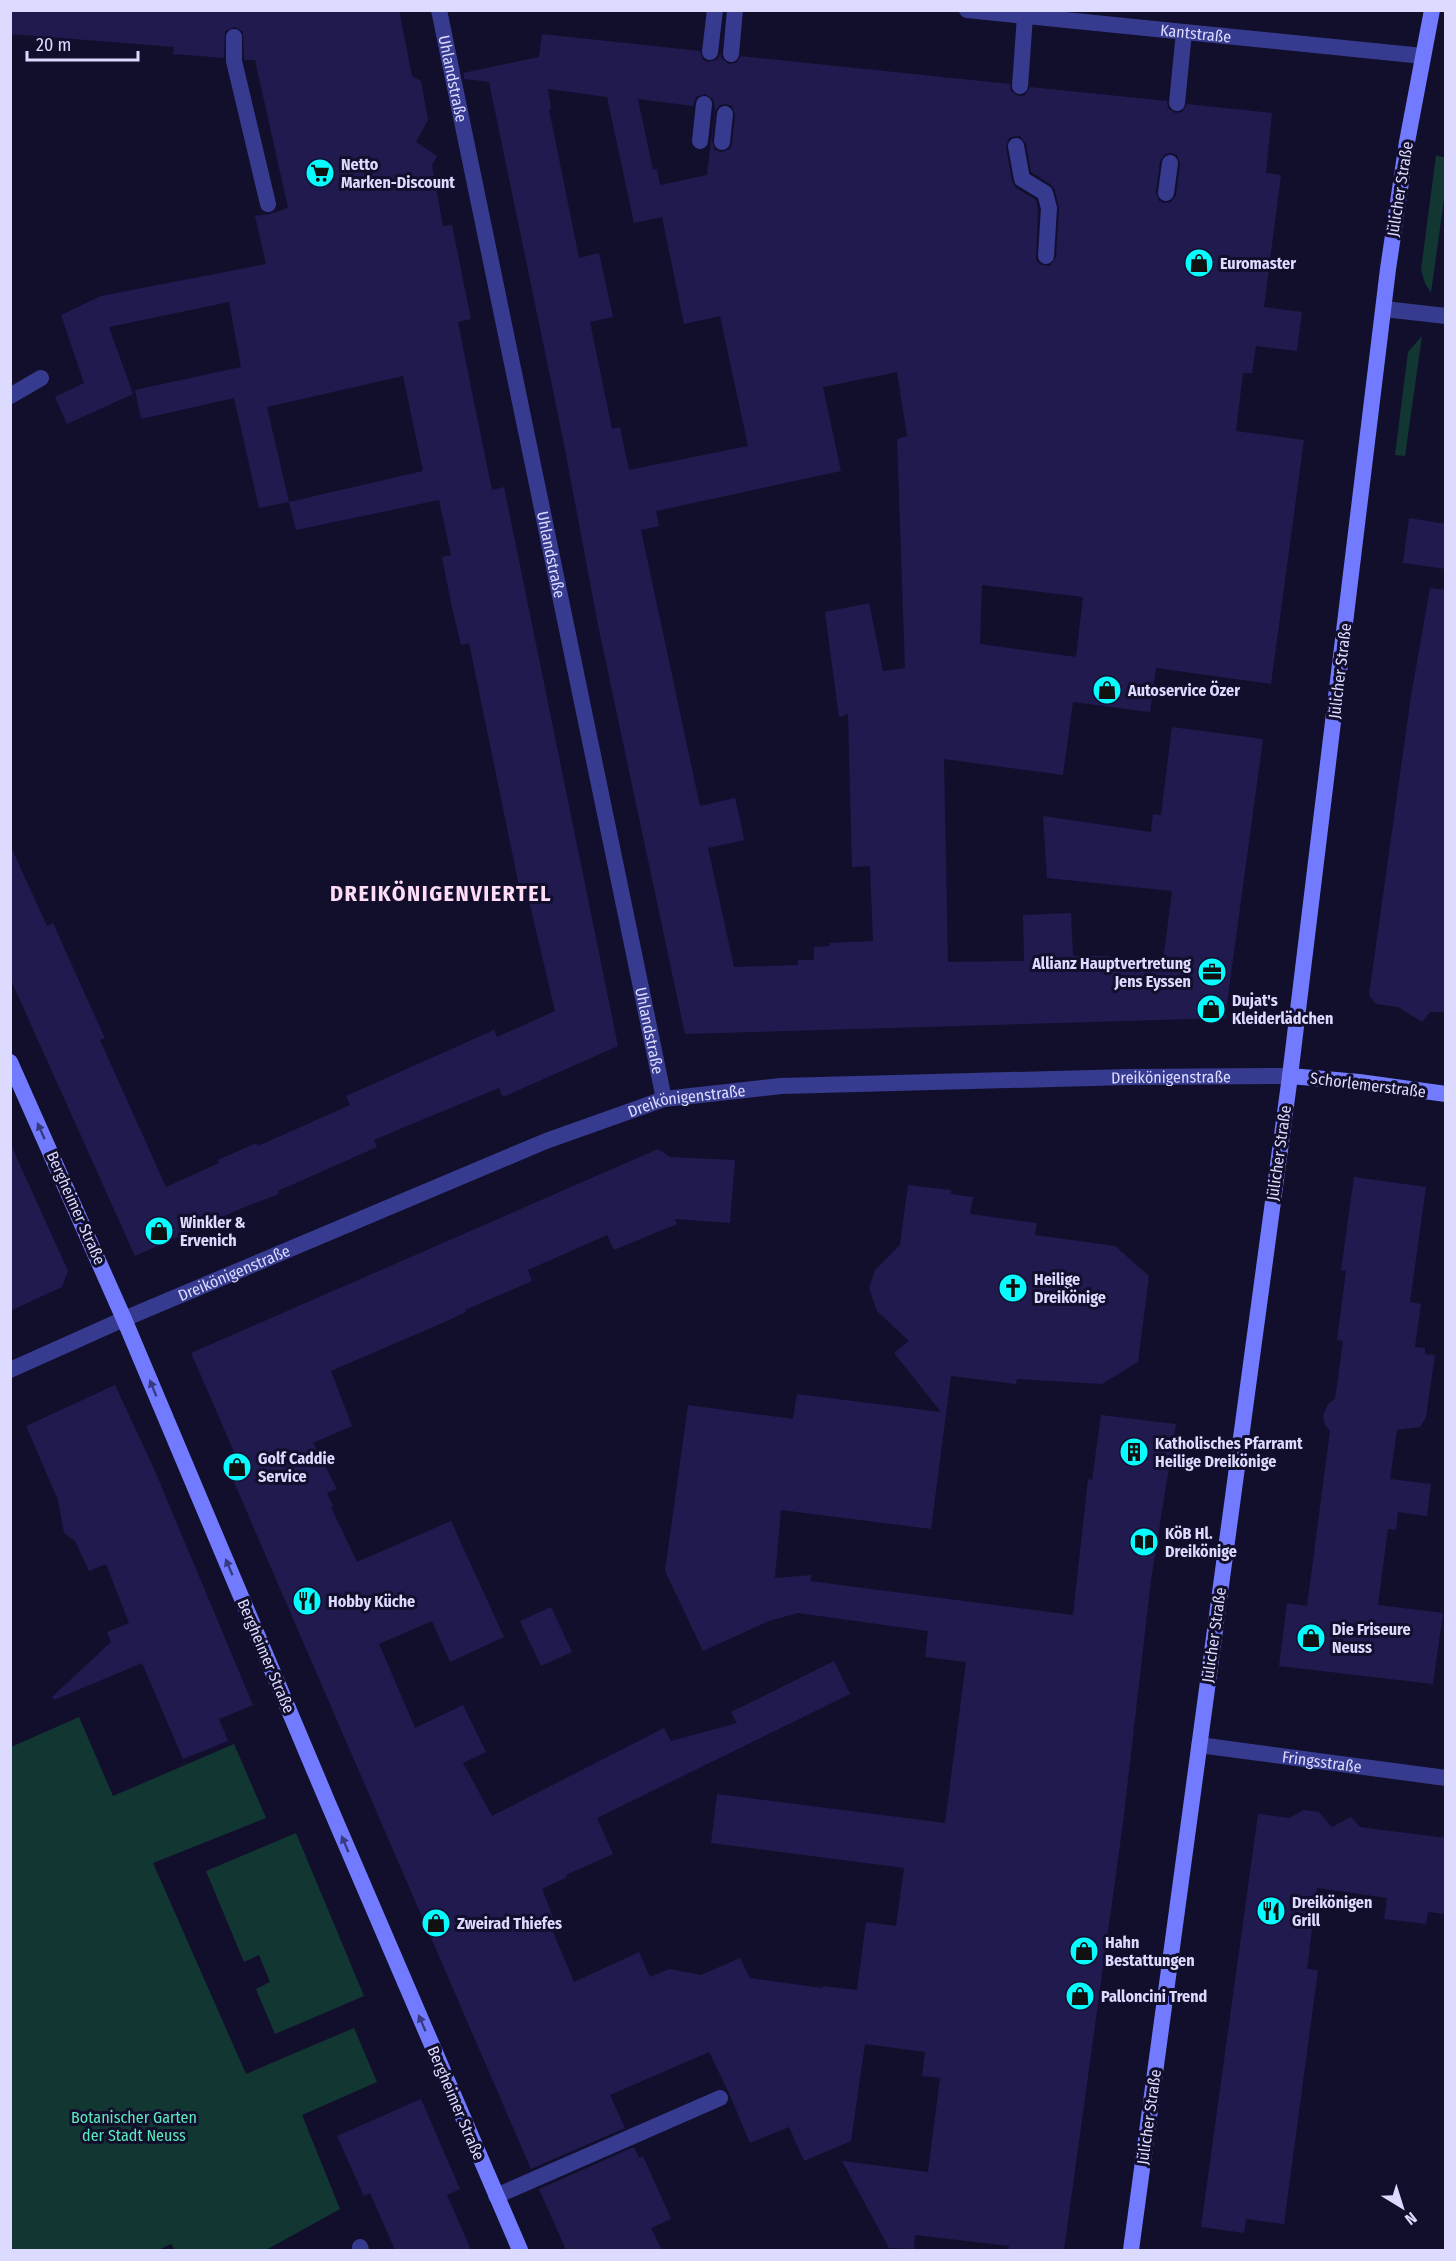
<svg xmlns="http://www.w3.org/2000/svg" width="1456" height="2261" font-family="'Fira Sans Condensed',sans-serif">
<rect width="100%" height="100%" fill="#120f2d"/>
<g fill="#123733">
<path d="M1436,155L1445,158V192L1431,293L1425,283L1421,270Z"/>
<path d="M1422,336L1405,456L1395,455L1408,352Z"/>
<path d="M79,1717L113,1796L234,1744L266,1818L153,1863L246,2074L354,2028L377,2082L302,2115L340,2209L266,2250H175L171,2244L158,2250H11V1747Z"/>
<path d="M296,1833L364,1996L275,2034L256,1989L270,1982L259,1955L244,1962L206,1871Z"/>
</g>
<g fill="#201a4f" fill-rule="evenodd">
<path d="M10,10H399L412,76L421,81L428,120L416,142L437,156L432,165L443,226L452,225L471,319L458,322L475,407L492,490L504,487L618,1046L503,1097L499,1088L414,1123L374,1140L377,1147L278,1191L279,1194L240,1209L135,1256L10,978V845L47,926L53,923L88,1001L105,1038L100,1040L166,1187L219,1163L218,1160L256,1143L258,1146L350,1105L346,1096L494,1030L497,1037L555,1011L529,901L523,903L519,886L469,643L461,645L452,608L442,557L451,555L439,500L296,530L289,502L259,508L234,398L141,419L135,390L241,367L229,302L109,327L133,394L67,424L55,397L84,383L61,315L101,296L266,264L255,216L270,214L288,208L255,60H244L243,32L235,27L225,31L224,58L173,54L174,47L10,34ZM403,376L423,471L289,502L267,407Z"/>
<path d="M542,34L700,51L703,60L709,62L718,59L720,53L722,59L729,64L736,63L741,56L1010,84L1011,91L1019,96L1025,95L1030,87L1167,101L1168,108L1175,113L1182,112L1187,104L1272,113L1266,173L1281,175L1264,307L1302,312L1297,351L1256,346L1252,373H1243L1236,431L1304,440L1271,684L1156,668L1150,712L1073,702L1063,775L944,759L948,962L1024,961L1023,915L1071,913L1073,956H1109L1110,971L1162,969L1172,891L1047,878L1043,816L1151,832L1153,814L1161,815L1172,727L1263,739L1225,1018L685,1034L598,625L563,439L489,82L464,79L463,73L539,57ZM548,89L607,97L634,223L662,217L684,324L720,316L748,446L629,470L620,427L612,429L590,322L613,317L599,253L579,258L549,109H551ZM705,94L713,99L715,109L707,175L660,185L657,169L653,170L638,99L693,106L696,97ZM726,104L732,106L735,115L732,144L730,149L721,152L715,150L712,141L715,112L720,105ZM1015,136H1020L1026,144L1031,172L1050,184L1055,190L1059,208L1056,257L1050,266L1041,265L1036,260L1038,209L1036,200L1016,188L1012,181L1006,147L1009,138ZM1171,153L1177,155L1180,164L1176,195L1171,202L1165,203L1159,201L1156,192L1160,161L1165,154ZM897,372L907,436L897,439L905,668L883,671L869,603L825,612L839,717L848,714L852,867L870,866L873,941L829,943L830,946L814,947V960H798V965L734,967L708,848L744,840L740,819L735,798L700,806L641,530L659,526L656,511L841,471L823,387ZM982,585L1083,597L1076,657L980,644Z"/>
<path d="M1409,518L1446,524V569L1403,563Z"/>
<path d="M1430,588L1446,590V1012H1430L1422,1022L1398,1007L1376,1004L1369,995L1411,696Z"/>
<path d="M10,1143L68,1271L62,1287L10,1311Z"/>
<path d="M658,1149L670,1157L735,1160L730,1223L675,1219L677,1224L614,1250L607,1235L528,1270L532,1281L465,1310L466,1312L447,1321L331,1371L352,1426L313,1443L337,1489L327,1493L333,1506L331,1507L357,1562L451,1521L504,1637L450,1662L432,1621L379,1644L415,1728L463,1705L486,1752L463,1763L492,1816L664,1728L671,1741L737,1723L731,1712L834,1661L850,1694L597,1818L613,1854L566,1875L567,1877L542,1889L556,1925L551,1927L574,1982L639,1952L650,1977L669,1969L701,1975L740,1958L750,1978L822,1988L823,1986L857,1990L866,1922L896,1926L904,1868L711,1843L717,1794L945,1823L966,1662L925,1657L928,1631L798,1613L769,1621L703,1651L665,1571L688,1405L793,1419L797,1394L941,1412L894,1353L909,1341L877,1311L869,1288L875,1270L900,1245L908,1185L951,1190V1194L973,1197L970,1214L1037,1223L1035,1235L1115,1246L1149,1276L1138,1362L1102,1384L1017,1379L1016,1384L951,1376L931,1529L781,1510L775,1578L812,1575L810,1581L1073,1615L1088,1479L1092,1480L1101,1415L1176,1424L1151,1580L1123,1823L1064,2250H1008L1009,2246L915,2235L914,2249L889,2248L842,2161L928,2172L940,2078L922,2076L925,2052L865,2044L851,2141L804,2161L789,2127L750,2143L729,2093L709,2052L610,2095L625,2128L531,2169L224,1459L235,1454L191,1353Z"/>
<path d="M1354,1177L1426,1187L1410,1302L1421,1304L1415,1347L1425,1348V1354L1435,1355L1426,1417L1420,1427L1397,1430L1390,1479L1431,1484L1427,1516L1398,1512L1396,1530L1388,1529L1378,1605L1443,1613L1433,1684L1279,1666L1287,1603L1307,1606L1330,1431L1325,1425L1323,1416L1328,1404L1335,1399L1343,1341L1337,1340L1346,1271L1341,1270Z"/>
<path d="M115,1385L154,1469L253,1705L219,1719L228,1741L183,1759L142,1663L54,1700L52,1697L111,1642L107,1632L129,1623L106,1564L89,1571L75,1541L64,1533L58,1500L26,1426Z"/>
<path d="M551,1607L572,1652L541,1666L520,1621Z"/>
<path d="M1304,1810L1319,1812L1332,1827L1351,1817L1360,1827L1446,1838V1914L1428,1912L1426,1924L1384,1919L1387,1898L1317,1888L1307,1969L1318,1970L1284,2224L1246,2219L1244,2233L1201,2227L1258,1814L1289,1818Z"/>
<path d="M421,2099L460,2189L447,2195L471,2250H395L370,2193L364,2196L337,2136Z"/>
<path d="M634,2147L639,2158L643,2156L671,2219L651,2228L662,2250H566L539,2189Z"/>
</g>
<g fill="none" stroke-linecap="round" stroke-linejoin="round">
<g stroke="#373b8f" stroke-width="16">
<path d="M234,37V61L268,204"/>
<path d="M710,52L715,10"/>
<path d="M731,54L735,10"/>
<path d="M1020,86L1025,16"/>
<path d="M1177,103L1184,32"/>
<path d="M700,141L704,104"/>
<path d="M722,142L725,114"/>
<path d="M1016,146L1022,179L1045,193L1049,208L1046,256"/>
<path d="M1166,193L1170,163"/>
<path d="M10,396L41,378"/>
<path d="M496,2196L720,2098"/>
<path d="M360,2247L361,2250"/>
</g>
<g stroke="#373b8f" stroke-width="16">
<path id="s1" d="M439,10L664,1099"/>
<path id="s2" d="M967,10L1423,56"/>
<path d="M1384,309L1446,316"/>
<path id="s3" d="M1199,1745L1446,1778"/>
</g>
<path stroke="#373b8f" stroke-width="16" id="s4" d="M10,1370L124,1319L546,1141L664,1099L781,1086L1129,1077L1290,1076"/>
<g stroke="#727bff" stroke-width="16">
<path d="M10,1062L124,1319L328,1803L520,2250"/>
<path d="M1290,1076L1359,1082L1446,1094"/>
<path d="M1131,2250L1290,1076L1388,269L1407,142L1432,10"/>
</g>
</g>
<defs><path id="oneway-solid" d="M-6-.8H1V-3.2L6.5 0L1 3.2V.8H-6Z" transform="scale(1.5)"/></defs>
<g fill="#383a81">
<use href="#oneway-solid" transform="translate(41 1131) rotate(-114)"/>
<use href="#oneway-solid" transform="translate(153 1388) rotate(-112)"/>
<use href="#oneway-solid" transform="translate(229 1567) rotate(-113)"/>
<use href="#oneway-solid" transform="translate(345 1844) rotate(-113)"/>
<use href="#oneway-solid" transform="translate(422 2023) rotate(-113)"/>
</g>
<defs>
<g id="supermarket-disc" transform="scale(1.5)"><circle r="9.5" fill="#07fcff" stroke="#120f2d"/><path d="M-6-5.5h2.5l.6 2H6L4.5 2H-2.5L-4.4-4H-6ZM-1.5 3.2a1.3 1.3 0 1 0 .1 0ZM3 3.2a1.3 1.3 0 1 0 .1 0Z" fill="#111"/></g>
<g id="shop-disc" transform="scale(1.5)"><circle r="9.5" fill="#07fcff" stroke="#120f2d"/><path d="M-5-2.5h2.3a2.7 3.5 0 0 1 5.4 0H5L5.5 6h-11ZM-1.5-2.5h3a1.5 2.3 0 0 0-3 0Z" fill="#111"/></g>
<g id="office-disc" transform="scale(1.5)"><circle r="9.5" fill="#07fcff" stroke="#120f2d"/><path d="M-6-3h4V-5.5h4V-3h4V5H-6ZM-1-4.5V-3h2v-1.5ZM-6 0V1H6V0Z" fill="#111"/></g>
<g id="church-disc" transform="scale(1.5)"><circle r="9.5" fill="#07fcff" stroke="#120f2d"/><path d="M-1.2-6h2.4v3.5h3.3v2.4h-3.3V6h-2.4V-.1h-3.3v-2.4h3.3Z" fill="#111"/></g>
<g id="building-disc" transform="scale(1.5)"><circle r="9.5" fill="#07fcff" stroke="#120f2d"/><path d="M-4-6H4V6H1V3H-1V6H-4ZM-2.5-4.3h1.7v1.8h-1.7ZM.8-4.3h1.7v1.8H.8ZM-2.5-1h1.7V.8h-1.7ZM.8-1h1.7V.8H.8Z" fill="#111"/></g>
<g id="library-disc" transform="scale(1.5)"><circle r="9.5" fill="#07fcff" stroke="#120f2d"/><path d="M-6-4Q-3-5.5-.7-3.5V5Q-3 3-6 4ZM6-4Q3-5.5 .7-3.5V5Q3 3 6 4Z" fill="#111"/></g>
<g id="restaurant-disc" transform="scale(1.5)"><circle r="9.5" fill="#07fcff" stroke="#120f2d"/><path d="M-5-6h1v4h1v-4h1v4h1v-4h1v5L-1.5 .5V6h-2V.5L-5-1ZM5-6V6H3V1.5H1.5Q1.5-4 5-6Z" fill="#111"/></g>
</defs>
<g fill-rule="evenodd">
<use href="#supermarket-disc" x="320" y="173"/>
<use href="#shop-disc" x="1199" y="263"/>
<use href="#shop-disc" x="1107" y="690"/>
<use href="#office-disc" x="1212" y="972"/>
<use href="#shop-disc" x="1211" y="1009"/>
<use href="#shop-disc" x="159" y="1231"/>
<use href="#church-disc" x="1013" y="1288"/>
<use href="#building-disc" x="1134" y="1452"/>
<use href="#shop-disc" x="237" y="1467"/>
<use href="#library-disc" x="1144" y="1542"/>
<use href="#restaurant-disc" x="307" y="1601"/>
<use href="#shop-disc" x="1311" y="1638"/>
<use href="#restaurant-disc" x="1271" y="1911"/>
<use href="#shop-disc" x="436" y="1923"/>
<use href="#shop-disc" x="1084" y="1951"/>
<use href="#shop-disc" x="1080" y="1996"/>
</g>
<g text-anchor="middle" dominant-baseline="central" stroke-width="6" stroke-linejoin="round" paint-order="stroke">
<g font-size="16" fill="#dcdbff" stroke="#120f2d">
<text stroke="none"><textPath href="#s2" startOffset="230">Kantstraße</textPath></text>
<text stroke="none"><textPath href="#s1" startOffset="70">Uhlandstraße</textPath></text>
<text transform="translate(1400 189) rotate(-81)">Jülicher Straße</text>
<text stroke="none"><textPath href="#s1" startOffset="556">Uhlandstraße</textPath></text>
<text transform="translate(1340 671) rotate(-83)">Jülicher Straße</text>
<text stroke="none"><textPath href="#s1" startOffset="1042">Uhlandstraße</textPath></text>
<text stroke="none"><textPath href="#s4" startOffset="1216">Dreikönigenstraße</textPath></text>
<text transform="translate(1368 1085) rotate(7)">Schorlemerstraße</text>
<text stroke="none"><textPath href="#s4" startOffset="730">Dreikönigenstraße</textPath></text>
<text transform="translate(1279 1153) rotate(-82)">Jülicher Straße</text>
<text transform="translate(76 1208) rotate(66)">Bergheimer Straße</text>
<text stroke="none"><textPath href="#s4" startOffset="244">Dreikönigenstraße</textPath></text>
<text transform="translate(1214 1635) rotate(-82)">Jülicher Straße</text>
<text transform="translate(266 1656) rotate(67)">Bergheimer Straße</text>
<text stroke="none"><textPath href="#s3" startOffset="124">Fringsstraße</textPath></text>
<text transform="translate(456 2103) rotate(67)">Bergheimer Straße</text>
<text transform="translate(1149 2117) rotate(-82)">Jülicher Straße</text>
</g>
<g font-size="16" font-weight="bold" fill="#dcdbff" stroke="#120f2d" text-anchor="start">
<text x="341" y="164">Netto<tspan x="341" dy="18">Marken-Discount</tspan></text>
<text x="1220" y="263">Euromaster</text>
<text x="1128" y="690">Autoservice Özer</text>
<text x="1191" y="963" text-anchor="end">Allianz Hauptvertretung<tspan x="1191" dy="18">Jens Eyssen</tspan></text>
<text x="1232" y="1000">Dujat's<tspan x="1232" dy="18">Kleiderlädchen</tspan></text>
<text x="180" y="1222">Winkler &amp;<tspan x="180" dy="18">Ervenich</tspan></text>
<text x="1034" y="1279">Heilige<tspan x="1034" dy="18">Dreikönige</tspan></text>
<text x="1155" y="1443">Katholisches Pfarramt<tspan x="1155" dy="18">Heilige Dreikönige</tspan></text>
<text x="258" y="1458">Golf Caddie<tspan x="258" dy="18">Service</tspan></text>
<text x="1165" y="1533">KöB Hl.<tspan x="1165" dy="18">Dreikönige</tspan></text>
<text x="328" y="1601">Hobby Küche</text>
<text x="1332" y="1629">Die Friseure<tspan x="1332" dy="18">Neuss</tspan></text>
<text x="1292" y="1902">Dreikönigen<tspan x="1292" dy="18">Grill</tspan></text>
<text x="457" y="1923">Zweirad Thiefes</text>
<text x="1105" y="1942">Hahn<tspan x="1105" dy="18">Bestattungen</tspan></text>
<text x="1101" y="1996">Palloncini Trend</text>
</g>
<g font-size="16" fill="#5ceaba" stroke="#120f2d">
<text x="134" y="2117">Botanischer Garten<tspan x="134" dy="18">der Stadt Neuss</tspan></text>
</g>
<g font-size="22" font-weight="bold" letter-spacing="1.5" fill="#ffddf6" stroke="#120f2d">
<text x="441" y="893">DREIKÖNIGENVIERTEL</text>
</g>
</g>
<rect width="1456" height="2261" fill="none" stroke="#dcdbff" stroke-width="24"/>
<g transform="translate(1402 2207) rotate(142)" stroke="#120f2d" stroke-width="4.5" paint-order="stroke">
<path d="M0-4.5L10 22L0 15L-10 22Z" fill="#dcdbff"/>
<text y="-9" font-size="16" font-weight="bold" text-anchor="middle" fill="#dcdbff">N</text>
</g>
<path d="M27 51v9h111v-9" fill="none" stroke="#dcdbff" stroke-width="3"/>
<text x="36" y="51" font-size="18" fill="#dcdbff" stroke="#120f2d" stroke-width="4.5" paint-order="stroke">20 m</text>
</svg>
